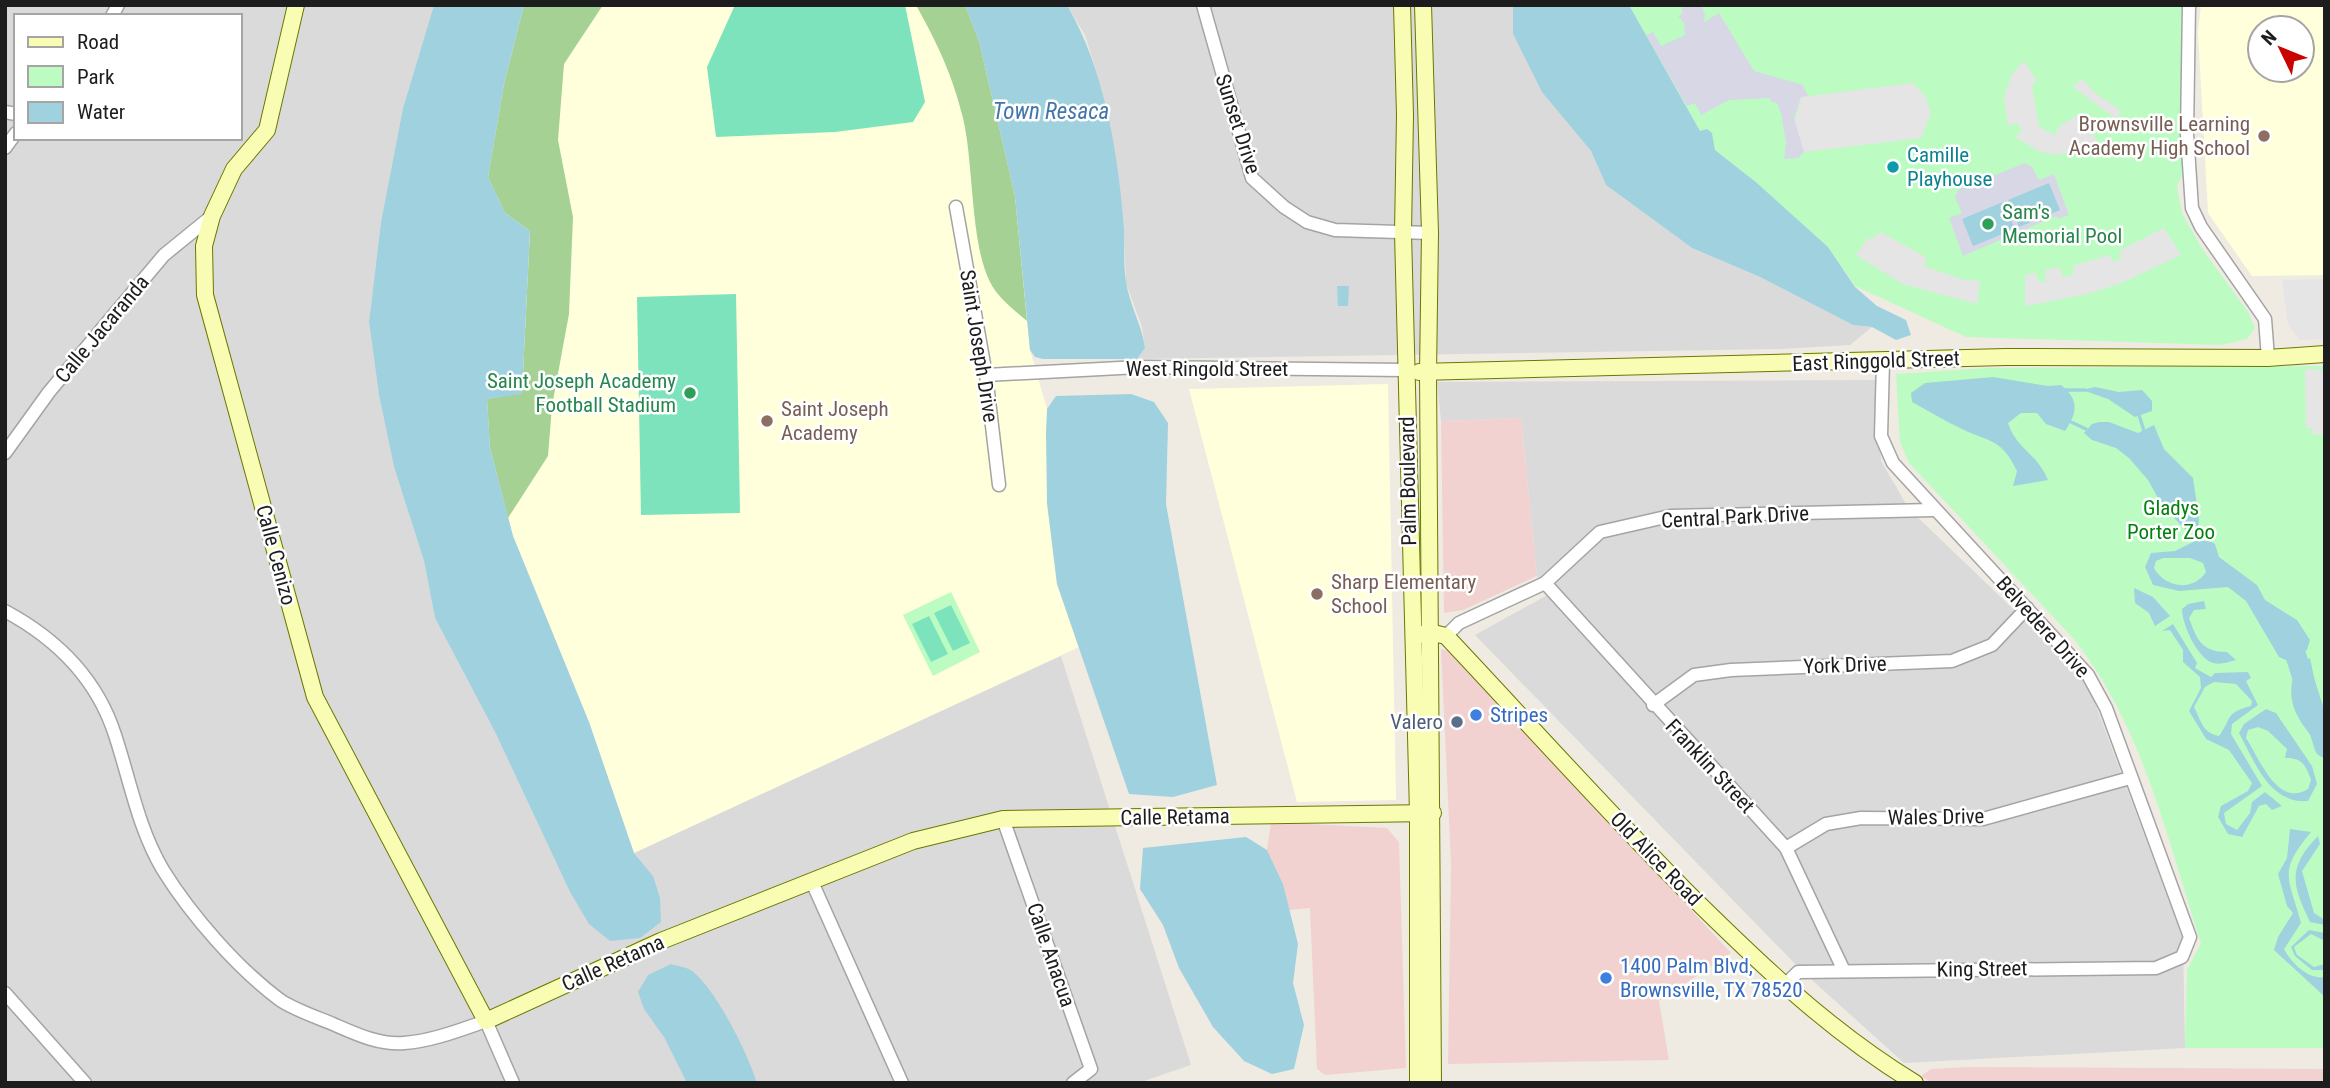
<svg xmlns="http://www.w3.org/2000/svg" width="2330" height="1088" font-family="'Roboto Condensed',sans-serif">
<rect width="100%" height="100%" fill="#efebe2"/>
<g fill="#dbdada" fill-rule="evenodd">
<path d="M5,5H434L403,108L381,222L369,322L379,395L394,467L424,561L435,618L495,732L570,892L590,924L610,941L653,876L634,853L1061,656L1191,1065L1138,1083H5ZM16,16H240V138H16Z"/>
<path d="M1067,5H1513V34L1542,91L1591,151L1606,185L1692,248L1760,277L1853,325L1872,327L1850,345L1781,349L1137,359L1145,348L1142,327L1126,283L1124,227L1114,152L1102,90L1085,35Z"/>
<path d="M1877,380L1881,461L1909,509L2086,679L2183,939L2185,1048L1904,1063L1802,971L1475,635L1551,593L1537,576L1521,418L1441,421L1437,382Z"/>
</g>
<g fill="#f1d2d0">
<path d="M1521,418L1537,576L1463,610L1444,613L1441,421Z"/>
<path d="M1441,649L1451,651L1731,953L1659,1001L1669,1060L1448,1064L1451,863Z"/>
<path d="M1271,822L1387,828L1399,842L1406,1068L1325,1075L1317,1069L1310,908L1289,910L1283,884L1267,850Z"/>
<path d="M1969,1067L2325,1069V1083H1932L1921,1076L1931,1069Z"/>
</g>
<g fill="#ffffdb" fill-rule="evenodd">
<path d="M524,5H965L1015,196L1030,350L1047,409V503L1057,584L1079,647L634,853L589,722L513,536L490,448Z"/>
<path d="M2201,5H2325V275L2252,276L2208,213L2198,32ZM2260,28H2302V70H2260Z"/>
<path d="M1388,384L1396,800L1297,802L1189,389Z"/>
</g>
<g fill="#a6d195">
<path d="M524,5H603L564,64L558,140L573,217L569,314L552,406L548,456L508,518L490,448L487,399L522,393L530,231L505,213L488,177L504,84Z"/>
<path d="M916,5H965L979,41L1015,196L1027,321C1014,310 998,298 990,282C970,242 974,165 963,118C952,74 938,45 916,5Z"/>
</g>
<g fill="#bcfcc2">
<path d="M1629,5H2189L2188,161L2177,187L2182,213L2201,247L2248,312L2255,328L2247,339L2221,345L1966,337L1855,286L1828,247L1757,183L1715,150L1712,133L1700,131Z"/>
<path d="M2325,366V1048H2185L2187,970L2201,943C2167,839 2142,723 2073,638L1909,463L1900,442L1896,374L1987,368Z"/>
<path d="M951,592L980,652L933,676L903,615Z"/>
</g>
<g fill="#7ce3bc">
<path d="M735,5H905L925,102L913,122L835,132L716,137L707,67Z"/>
<path d="M736,294L740,513L641,515L637,297Z"/>
<path d="M951,605L970,643L953,651L934,613Z"/>
<path d="M929,616L948,654L931,662L912,624Z"/>
</g>
<g fill="#e5e5e5">
<path d="M2024,61L2036,79L2032,87L2039,127L2055,135L2058,127L2077,115L2097,140L2088,148L2057,155L2040,152L2015,137L2022,131L2017,123L2008,126L2004,97L2012,74Z"/>
<path d="M2083,79L2094,92L2121,111L2116,119L2077,90L2073,86Z"/>
<path d="M1913,83L1925,96L1931,113L1921,138L1804,152L1794,125L1801,97Z"/>
<path d="M2164,228L2181,255L2124,282L2088,294L2025,306V275L2036,273L2038,282L2046,281L2045,270L2060,267L2063,277L2074,274L2073,266L2109,255L2113,262L2122,258L2119,251Z"/>
<path d="M1880,232L1926,257L1924,266L1961,279L1980,281L1977,304L1903,284L1856,255L1868,238L1872,239Z"/>
<path d="M2325,279V339L2299,340L2288,324L2282,280Z"/>
<path d="M2305,369L2325,370V434L2312,435V428H2306Z"/>
</g>
<g fill="#d7d7e5">
<path d="M1692,5H1701L1705,15L1704,22L1719,13L1754,71L1803,85L1808,96L1801,97L1794,119L1804,152L1798,158L1784,159L1786,143L1781,113L1777,103L1771,102L1770,98L1729,100L1701,115L1695,103L1687,106L1646,35L1653,32L1661,46L1685,35L1684,23L1678,16L1683,13L1681,8Z"/>
<path d="M2025,163L2032,167L2039,180L2054,174L2069,215L2058,219L2056,216L1963,256L1949,218L1962,213L1955,197L1958,190Z"/>
</g>
<g fill="#a0d1df" fill-rule="evenodd">
<path d="M434,5H524L504,84L488,177L505,213L530,231L522,394L487,399L490,448L513,536L589,722L634,853L653,876L660,898L661,922L640,938L610,941L589,924L570,892L495,732L435,618L424,561L394,467L379,395L369,322L381,222L403,108Z"/>
<path d="M965,5H1067C1105,70 1118,153 1124,228C1125,245 1123,264 1126,281C1129,304 1142,325 1145,348L1137,359H1043L1035,357L1030,350L1015,196L979,41Z"/>
<path d="M1513,5H1629L1700,131L1707,129L1712,133L1715,150L1757,183L1828,247L1855,287L1877,306L1906,320L1911,335L1896,340L1872,327L1853,325L1760,277L1692,248L1606,185L1591,151L1542,92L1513,34Z"/>
<path d="M2049,183L2060,210L2019,227L2008,200Z"/>
<path d="M2003,202L2015,229L1973,246L1962,219Z"/>
<path d="M1337,286H1349L1348,306H1338Z"/>
<path d="M1993,377L2048,386L2061,385C2080,400 2077,413 2065,431L2046,424L2037,413H2021L2008,423C2017,450 2037,453 2048,480L2013,486L2017,471C2001,438 1991,443 1962,429C1945,421 1929,411 1912,402L1911,393L1925,383Z"/>
<path d="M2095,387L2119,392L2142,390L2152,401V411L2135,417L2108,399L2082,390Z"/>
<path d="M1131,394L1154,402L1168,423L1166,504L1217,785L1173,797L1129,794L1057,584L1047,503L1046,433L1047,409L1056,396Z"/>
<path d="M2099,422H2109L2138,433L2154,425L2164,449L2193,478L2199,519L2198,531L2189,533L2163,507L2148,480L2129,458L2116,448L2092,440L2084,433L2092,424Z"/>
<path d="M2195,541H2210L2215,544L2219,557L2257,585L2265,600L2297,620L2310,640L2307,650L2288,661L2279,657L2246,601L2228,587L2179,591L2153,585L2145,567L2151,553L2175,551ZM2163,558H2190L2203,563L2206,572C2193,592 2165,588 2154,568L2156,561Z"/>
<path d="M2134,588L2153,597L2170,616L2155,626L2149,613L2135,603Z"/>
<path d="M2204,601L2206,609L2194,610L2189,618C2197,640 2202,652 2227,652L2236,660C2228,662 2221,665 2213,663C2197,658 2182,624 2182,609L2188,604Z"/>
<path d="M2173,624L2197,663L2195,668L2211,677L2215,673L2248,672L2251,678L2246,681L2258,705L2232,724L2231,734L2262,786L2224,813L2226,824L2237,830L2250,813L2252,802L2265,792L2282,806L2272,810L2266,804L2259,806L2242,837L2228,834L2218,817L2221,806L2248,791L2252,783L2229,750L2206,739L2189,711L2201,688L2200,677L2183,662V650L2170,630L2162,631ZM2214,682L2236,684L2252,701L2251,706C2224,713 2232,719 2219,736C2202,733 2201,720 2194,707L2205,687Z"/>
<path d="M2310,658L2325,731V753C2301,722 2281,706 2297,665Z"/>
<path d="M2266,709L2276,713L2312,766L2317,784L2308,801C2269,804 2255,762 2239,733L2244,724ZM2258,727L2268,731L2287,749L2285,758C2302,757 2306,766 2311,780L2308,789C2277,808 2260,759 2246,738L2248,730Z"/>
<path d="M2290,829L2311,832C2277,873 2289,877 2301,923L2284,949C2291,962 2308,980 2325,977V997L2274,950L2278,937L2293,913L2287,906L2278,874L2287,858Z"/>
<path d="M2318,836L2320,844L2302,871L2314,913L2325,920V925L2310,922C2292,884 2287,868 2318,836Z"/>
<path d="M1246,837L1267,850L1283,884L1298,944L1293,983L1304,1025L1294,1069L1272,1074L1244,1061L1213,1027L1179,968L1163,925L1140,889L1143,848Z"/>
<path d="M2309,930L2325,933V941L2311,934L2294,947L2297,955L2314,967L2325,964V970H2312L2295,956L2291,947Z"/>
<path d="M671,964C677,966 687,967 692,971C716,989 748,1054 757,1083H687L664,1037L644,1009L638,992L648,975Z"/>
</g>
<g fill="none" stroke-linecap="round" stroke-linejoin="round">
<g stroke="#a0d1df" stroke-width="3.5">
<path d="M2065,390H2085"/>
<path d="M2139,415L2144,431"/>
<path d="M2071,422L2086,429"/>
</g>
<path stroke="#a0d1df" stroke-width="21" d="M2282,631L2296,656L2325,747"/>
<g stroke="#a4a4a4" stroke-width="15">
<g id="street">
<path d="M1203,5L1252,178L1284,207L1307,222L1335,230L1430,233"/>
<path d="M2189,5L2187,134L2192,208L2201,227L2265,319L2268,358"/>
<path d="M112,16L118,5"/>
<path d="M5,112L16,114"/>
<path d="M5,148L16,133"/>
<path d="M956,207L986,375L999,485"/>
<path d="M986,375L1139,367L1406,370"/>
<path d="M5,453L49,392L164,255L212,216"/>
<path d="M1545,583L1786,848L1844,971"/>
<path d="M5,611C57,639 97,679 115,735C130,780 138,828 163,870C191,915 237,968 280,1000C295,1010 316,1017 333,1024C356,1034 379,1045 404,1043C432,1041 460,1030 486,1021L513,1083"/>
<path d="M1446,636L1459,623L1545,583L1600,532L1670,516L1933,510"/>
<path d="M1653,705L1694,675L1731,670L1952,661L1992,645L2027,608"/>
<path d="M1003,819L1091,1069L1073,1083"/>
<path d="M1786,848L1826,824L1861,818L1983,819L2130,778"/>
<path d="M812,882L902,1083"/>
<path d="M1785,985L1798,972L2156,968L2182,957L2190,937L2106,708L2088,675L1893,463L1881,436L1883,361"/>
<path d="M5,993L85,1083"/>
</g>
</g>
<g stroke="#6a7800" stroke-width="18">
<g id="secondary">
<path d="M296,5L267,130L234,169L212,216L204,246L205,295L315,697L486,1021L661,941L913,841L1003,819L1433,813"/>
<path d="M1402,5L1405,115L1403,233L1418,813V1083"/>
<path d="M1423,5L1430,233L1428,373L1433,1083"/>
<path d="M1419,372L2006,357L2268,358L2325,354"/>
<path d="M1420,635L1429,632L1446,636C1526,721 1605,809 1687,892C1759,963 1828,1030 1915,1083"/>
</g>
</g>
<use href="#street" stroke="#fff" stroke-width="12"/>
<use href="#secondary" stroke="#f8fdb3" stroke-width="16"/>
</g>
<g fill="#8d6e63" stroke="#fff" stroke-width="2.5">
<circle cx="2264" cy="136" r="7"/>
<circle cx="767" cy="421" r="7"/>
<circle cx="1317" cy="594" r="7"/>
</g>
<circle fill="#0f9aa8" stroke="#fff" stroke-width="2.5" cx="1893" cy="167" r="7"/>
<g fill="#2e9e5b" stroke="#fff" stroke-width="2.5">
<circle cx="1988" cy="224" r="7"/>
<circle cx="690" cy="393" r="7"/>
</g>
<g fill="#3f7fe0" stroke="#fff" stroke-width="2.5">
<circle cx="1476" cy="715" r="7"/>
<circle cx="1606" cy="978" r="7"/>
</g>
<circle fill="#5c6f8a" stroke="#fff" stroke-width="2.5" cx="1457" cy="722" r="7"/>
<g text-anchor="middle" dominant-baseline="central" stroke-width="5" stroke-linejoin="round" paint-order="stroke">
<g font-size="21" fill="#1d1d1d" stroke="#fff">
<text transform="translate(1238 124) rotate(72)">Sunset Drive</text>
<text transform="translate(102 329) rotate(-50)">Calle Jacaranda</text>
<text transform="translate(979 346) rotate(81)">Saint Joseph Drive</text>
<text transform="translate(1876 361) rotate(-2)">East Ringgold Street</text>
<text x="1207" y="369">West Ringold Street</text>
<text transform="translate(1408 481) rotate(-91)">Palm Boulevard</text>
<text transform="translate(1735 517) rotate(-3)">Central Park Drive</text>
<text transform="translate(276 555) rotate(75)">Calle Cenizo</text>
<text transform="translate(2043 627) rotate(48)">Belvedere Drive</text>
<text transform="translate(1845 665) rotate(-2)">York Drive</text>
<text transform="translate(1710 766) rotate(47)">Franklin Street</text>
<text transform="translate(1175 817) rotate(-1)">Calle Retama</text>
<text transform="translate(1936 817) rotate(-1)">Wales Drive</text>
<text transform="translate(1656 859) rotate(46)">Old Alice Road</text>
<text transform="translate(1051 955) rotate(71)">Calle Anacua</text>
<text transform="translate(613 963) rotate(-24)">Calle Retama</text>
<text transform="translate(1982 969) rotate(-1)">King Street</text>
</g>
<g font-size="21" fill="#785e54" stroke="#fff" text-anchor="start">
<text x="2250" y="124" text-anchor="end">Brownsville Learning<tspan x="2250" dy="24">Academy High School</tspan></text>
<text x="781" y="409">Saint Joseph<tspan x="781" dy="24">Academy</tspan></text>
<text x="1331" y="582">Sharp Elementary<tspan x="1331" dy="24">School</tspan></text>
</g>
<g font-size="21" fill="#0d838f" stroke="#fff" text-anchor="start">
<text x="1907" y="155">Camille<tspan x="1907" dy="24">Playhouse</tspan></text>
</g>
<g font-size="21" fill="#27864d" stroke="#fff" text-anchor="start">
<text x="2002" y="212">Sam's<tspan x="2002" dy="24">Memorial Pool</tspan></text>
<text x="676" y="381" text-anchor="end">Saint Joseph Academy<tspan x="676" dy="24">Football Stadium</tspan></text>
</g>
<g font-size="21" fill="#058111" stroke="#fff">
<text x="2171" y="508">Gladys<tspan x="2171" dy="24">Porter Zoo</tspan></text>
</g>
<g font-size="21" fill="#366cbe" stroke="#fff" text-anchor="start">
<text x="1490" y="715">Stripes</text>
<text x="1620" y="966">1400 Palm Blvd,<tspan x="1620" dy="24">Brownsville, TX 78520</tspan></text>
</g>
<g font-size="21" fill="#4e5e75" stroke="#fff" text-anchor="end">
<text x="1443" y="722">Valero</text>
</g>
<g font-size="23" font-style="italic" fill="#4275aa" stroke="#fff">
<text x="1051" y="111">Town Resaca</text>
</g>
</g>
<rect width="2330" height="1088" fill="none" stroke="#1d1d1d" stroke-width="14"/>
<rect x="14" y="14" width="228" height="126" fill="#ffffff" stroke="#a5a5a5" stroke-width="2"/>
<rect x="28" y="37" width="35" height="10" fill="#f8fdb3" stroke="#a5a5a5" stroke-width="2"/>
<text x="77" y="49" font-size="21" fill="#1d1d1d">Road</text>
<rect x="28" y="66" width="35" height="21" fill="#bcfcc2" stroke="#a5a5a5" stroke-width="2"/>
<text x="77" y="84" font-size="21" fill="#1d1d1d">Park</text>
<rect x="28" y="102" width="35" height="21" fill="#a0d1df" stroke="#a5a5a5" stroke-width="2"/>
<text x="77" y="119" font-size="21" fill="#1d1d1d">Water</text>
<g transform="translate(2281 49) rotate(313)"><circle r="33" fill="#ffffff" stroke="#a5a5a5" stroke-width="2"/>
<path d="M0-5L12 26L0 18L-12 26Z" fill="#ca0200"/>
<text y="-10" font-size="19" font-weight="bold" text-anchor="middle" fill="#1d1d1d">N</text>
</g>
</svg>
